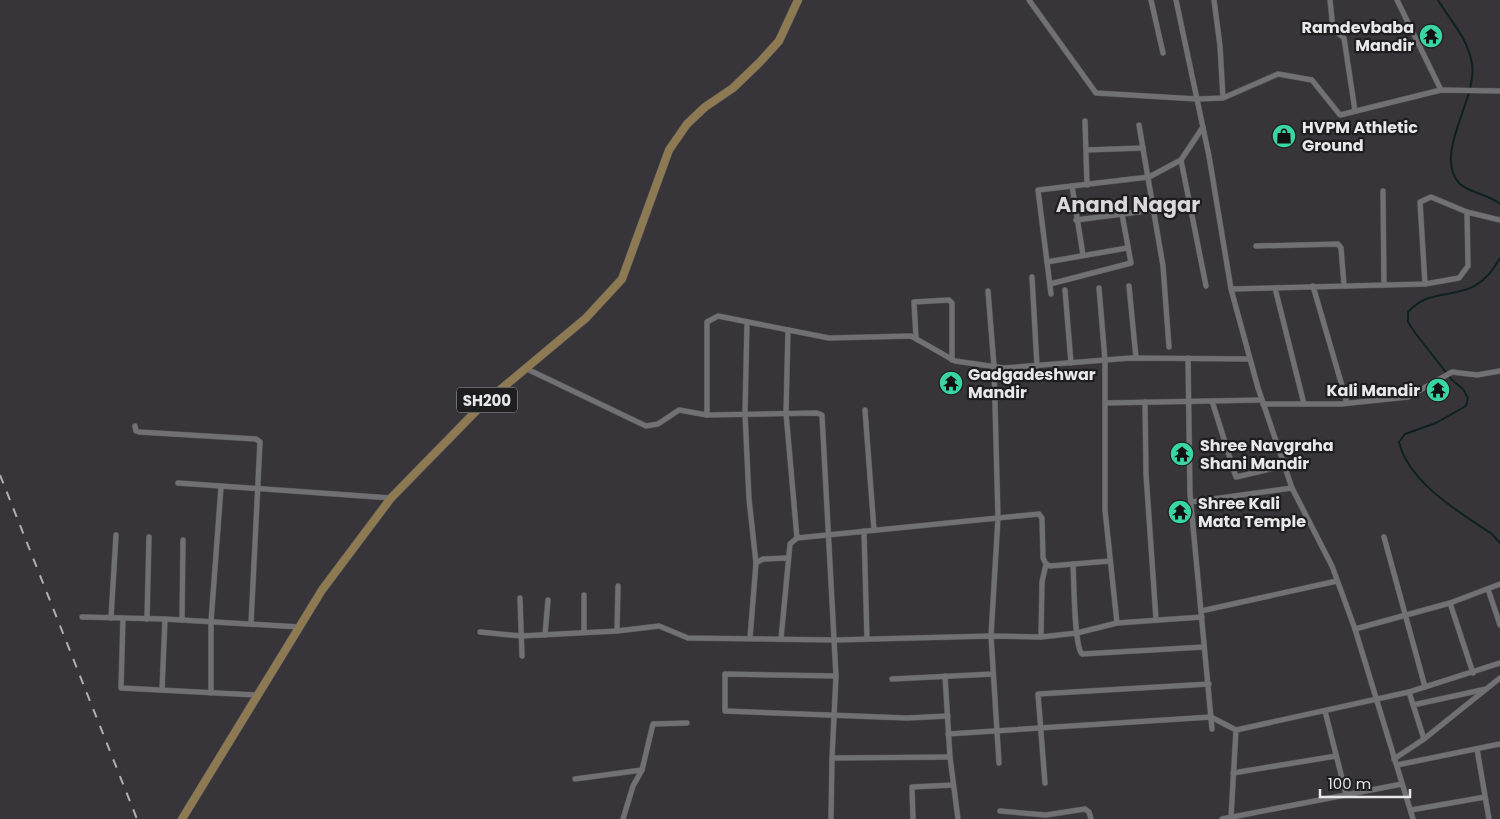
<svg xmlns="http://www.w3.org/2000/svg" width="1500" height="819" font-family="Poppins,sans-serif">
<rect width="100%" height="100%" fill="#373539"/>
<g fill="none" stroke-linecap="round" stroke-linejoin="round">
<g stroke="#0e2122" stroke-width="2">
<path d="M1438,0C1451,22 1468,38 1472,64C1478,98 1433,154 1459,183C1468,193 1489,194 1500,204"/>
<path d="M1500,258C1472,310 1437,280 1408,312V322L1416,334L1452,380L1463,389L1468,398L1466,406L1436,423L1405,434L1399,442C1409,483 1459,512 1492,534L1500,543"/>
</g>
<g stroke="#535254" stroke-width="6">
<g id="street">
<path d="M1029,0L1096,93L1197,99L1223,98L1278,74L1312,80L1340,115L1441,90L1500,91"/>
<path d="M1151,0L1163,53"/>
<path d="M1176,0L1209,156L1231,289L1258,388L1292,488L1332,566L1355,629L1413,819"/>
<path d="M1214,0L1220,46L1223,98"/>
<path d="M1330,0L1333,29L1344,38L1355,111"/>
<path d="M1397,0L1441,90"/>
<path d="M1085,121L1087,185"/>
<path d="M1139,125L1163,266L1169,347"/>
<path d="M1086,150L1143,148"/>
<path d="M1181,160L1206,286"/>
<path d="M1072,186L1083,255"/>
<path d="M1383,191L1384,285"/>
<path d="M1076,220L1154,210"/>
<path d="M1256,246L1338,244L1341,248L1344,285"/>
<path d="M1047,262L1127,248"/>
<path d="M1032,277L1037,366"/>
<path d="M1050,284L1131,263L1122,214"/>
<path d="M1425,284L1420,202L1431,197L1467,212L1500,220"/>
<path d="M1129,286L1136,358"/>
<path d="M1313,286L1347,403"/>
<path d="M1099,288L1105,360V510L1117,623"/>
<path d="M1275,288L1304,404"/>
<path d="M1231,289L1425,284L1459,278L1468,266L1467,212"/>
<path d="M1065,290L1071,363"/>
<path d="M988,291L994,366L998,518L991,636L999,763"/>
<path d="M1051,294L1038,190L1149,177L1181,160L1203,127"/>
<path d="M747,322L745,414L749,499L756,563"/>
<path d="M788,330L786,413L797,538"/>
<path d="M916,338L914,302L949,300L952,303V360"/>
<path d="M1188,358L1190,494L1212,729"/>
<path d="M525,368L646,426L658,424L679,410L707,415L817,413L822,415L836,676L832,758L950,757"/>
<path d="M1212,401L1236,477L1284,466"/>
<path d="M1145,402L1146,474L1156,619"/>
<path d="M1105,403L1262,400"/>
<path d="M1263,404H1341L1408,397L1452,372L1477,375L1500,371"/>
<path d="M865,410L874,530"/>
<path d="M707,415V322L718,316L829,338L911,336L955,361L1004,368L1131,358L1250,359"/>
<path d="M135,426L136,431L139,432L256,439L260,442L251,624"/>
<path d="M178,483L391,498"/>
<path d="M1191,502L1292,488"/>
<path d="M864,531L867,639"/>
<path d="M1384,537L1425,687"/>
<path d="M1073,564C1074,580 1074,646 1082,654L1204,647"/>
<path d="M1488,589L1500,625"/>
<path d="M520,598L522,656"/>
<path d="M1450,603L1473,673"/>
<path d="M1201,611L1337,581"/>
<path d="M82,617L165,619L300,627"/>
<path d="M111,618L116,535"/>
<path d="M123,618L121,688L258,695"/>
<path d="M147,619L149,537"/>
<path d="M182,620L183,540"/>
<path d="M1355,629L1450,603L1500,584"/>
<path d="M617,631L618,586"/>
<path d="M480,632L521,636L617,631L659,626L688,638L835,640L991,636L1041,637L1077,633L1117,623L1202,617"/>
<path d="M584,632V595"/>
<path d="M545,635L548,600"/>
<path d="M1041,637L1042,582L1046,564"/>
<path d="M750,638L756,563L763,559L788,558"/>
<path d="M781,639L790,544L797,538L1039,514L1042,518L1043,558L1046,564L1050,566L1110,561"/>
<path d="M836,676L725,674V711L907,718L948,716"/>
<path d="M945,676L950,757L958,819"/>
<path d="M892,679L993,674"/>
<path d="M162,690L165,619"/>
<path d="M1409,692L1424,739"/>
<path d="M211,693V622L221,487"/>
<path d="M1413,705L1486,689"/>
<path d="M1325,711L1346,794"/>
<path d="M948,734L1211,717L1236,730"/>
<path d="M1477,749L1489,819"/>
<path d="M1394,759L1424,739L1500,678"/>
<path d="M1397,765L1500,744"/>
<path d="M1233,773L1336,756"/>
<path d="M575,779L642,770"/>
<path d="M1045,783L1038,694L1209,684"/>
<path d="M1411,810L1485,797"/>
<path d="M1000,811L1046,815L1085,809L1089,812L1091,819"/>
<path d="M1231,817L1236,730L1409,692L1500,663"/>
<path d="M623,819L633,786L642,770L653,724L687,723"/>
<path d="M831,819L832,758"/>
<path d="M913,819L912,787L953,785"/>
<path d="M1222,819L1402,784"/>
</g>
</g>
<g stroke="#535254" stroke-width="9">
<path id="primary" d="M182,819L322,590L391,498L482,405L586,318L622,279L669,150L687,124L705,107L733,88L760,62L779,41L798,0"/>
</g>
<use href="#street" stroke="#717074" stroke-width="5"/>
<use href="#primary" stroke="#8d7952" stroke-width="8"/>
<path stroke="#b0aeb1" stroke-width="2" stroke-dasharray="9 9" stroke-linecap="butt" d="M0,475L137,819"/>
</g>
<defs>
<g id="temple-disc" transform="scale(1.25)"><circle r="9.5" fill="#3bd4a4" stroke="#1e1d1f"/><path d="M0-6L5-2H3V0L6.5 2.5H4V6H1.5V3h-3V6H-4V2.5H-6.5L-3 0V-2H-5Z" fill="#111"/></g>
<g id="shop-disc" transform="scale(1.25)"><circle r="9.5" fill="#3bd4a4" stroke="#1e1d1f"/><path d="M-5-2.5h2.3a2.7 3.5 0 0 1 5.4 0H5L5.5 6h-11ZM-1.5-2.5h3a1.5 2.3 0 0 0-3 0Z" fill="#111"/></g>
</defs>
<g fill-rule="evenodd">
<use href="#temple-disc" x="1431" y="36"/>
<use href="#shop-disc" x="1284" y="136"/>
<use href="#temple-disc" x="951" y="383"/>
<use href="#temple-disc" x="1438" y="390"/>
<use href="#temple-disc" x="1182" y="454"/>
<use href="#temple-disc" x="1180" y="512"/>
</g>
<g text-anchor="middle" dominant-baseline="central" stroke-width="4.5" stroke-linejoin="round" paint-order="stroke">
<rect fill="#1e1d1f" stroke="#abaaac" stroke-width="1" x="457" y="387.5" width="60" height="25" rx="4"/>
<g font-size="15" font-weight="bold" fill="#e8e7e9">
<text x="487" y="400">SH200</text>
</g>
<g font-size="16" font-weight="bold" fill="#e8e7e9" stroke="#1e1d1f" text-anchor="start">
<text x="1414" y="27" text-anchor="end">Ramdevbaba<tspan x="1414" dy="18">Mandir</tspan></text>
<text x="1302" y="127">HVPM Athletic<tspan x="1302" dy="18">Ground</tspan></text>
<text x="968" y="374">Gadgadeshwar<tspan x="968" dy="18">Mandir</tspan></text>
<text x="1420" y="390" text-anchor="end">Kali Mandir</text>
<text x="1200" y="445">Shree Navgraha<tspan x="1200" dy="18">Shani Mandir</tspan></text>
<text x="1198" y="503">Shree Kali<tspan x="1198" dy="18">Mata Temple</tspan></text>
</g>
<g font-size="21" font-weight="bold" fill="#dad8dc" stroke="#1e1d1f">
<text x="1128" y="204">Anand Nagar</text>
</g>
</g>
<path d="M1320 789v8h90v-8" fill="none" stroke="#e8e7e9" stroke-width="2.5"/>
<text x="1328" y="789" font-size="15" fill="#e8e7e9" stroke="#1e1d1f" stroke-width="4" paint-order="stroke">100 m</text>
</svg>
